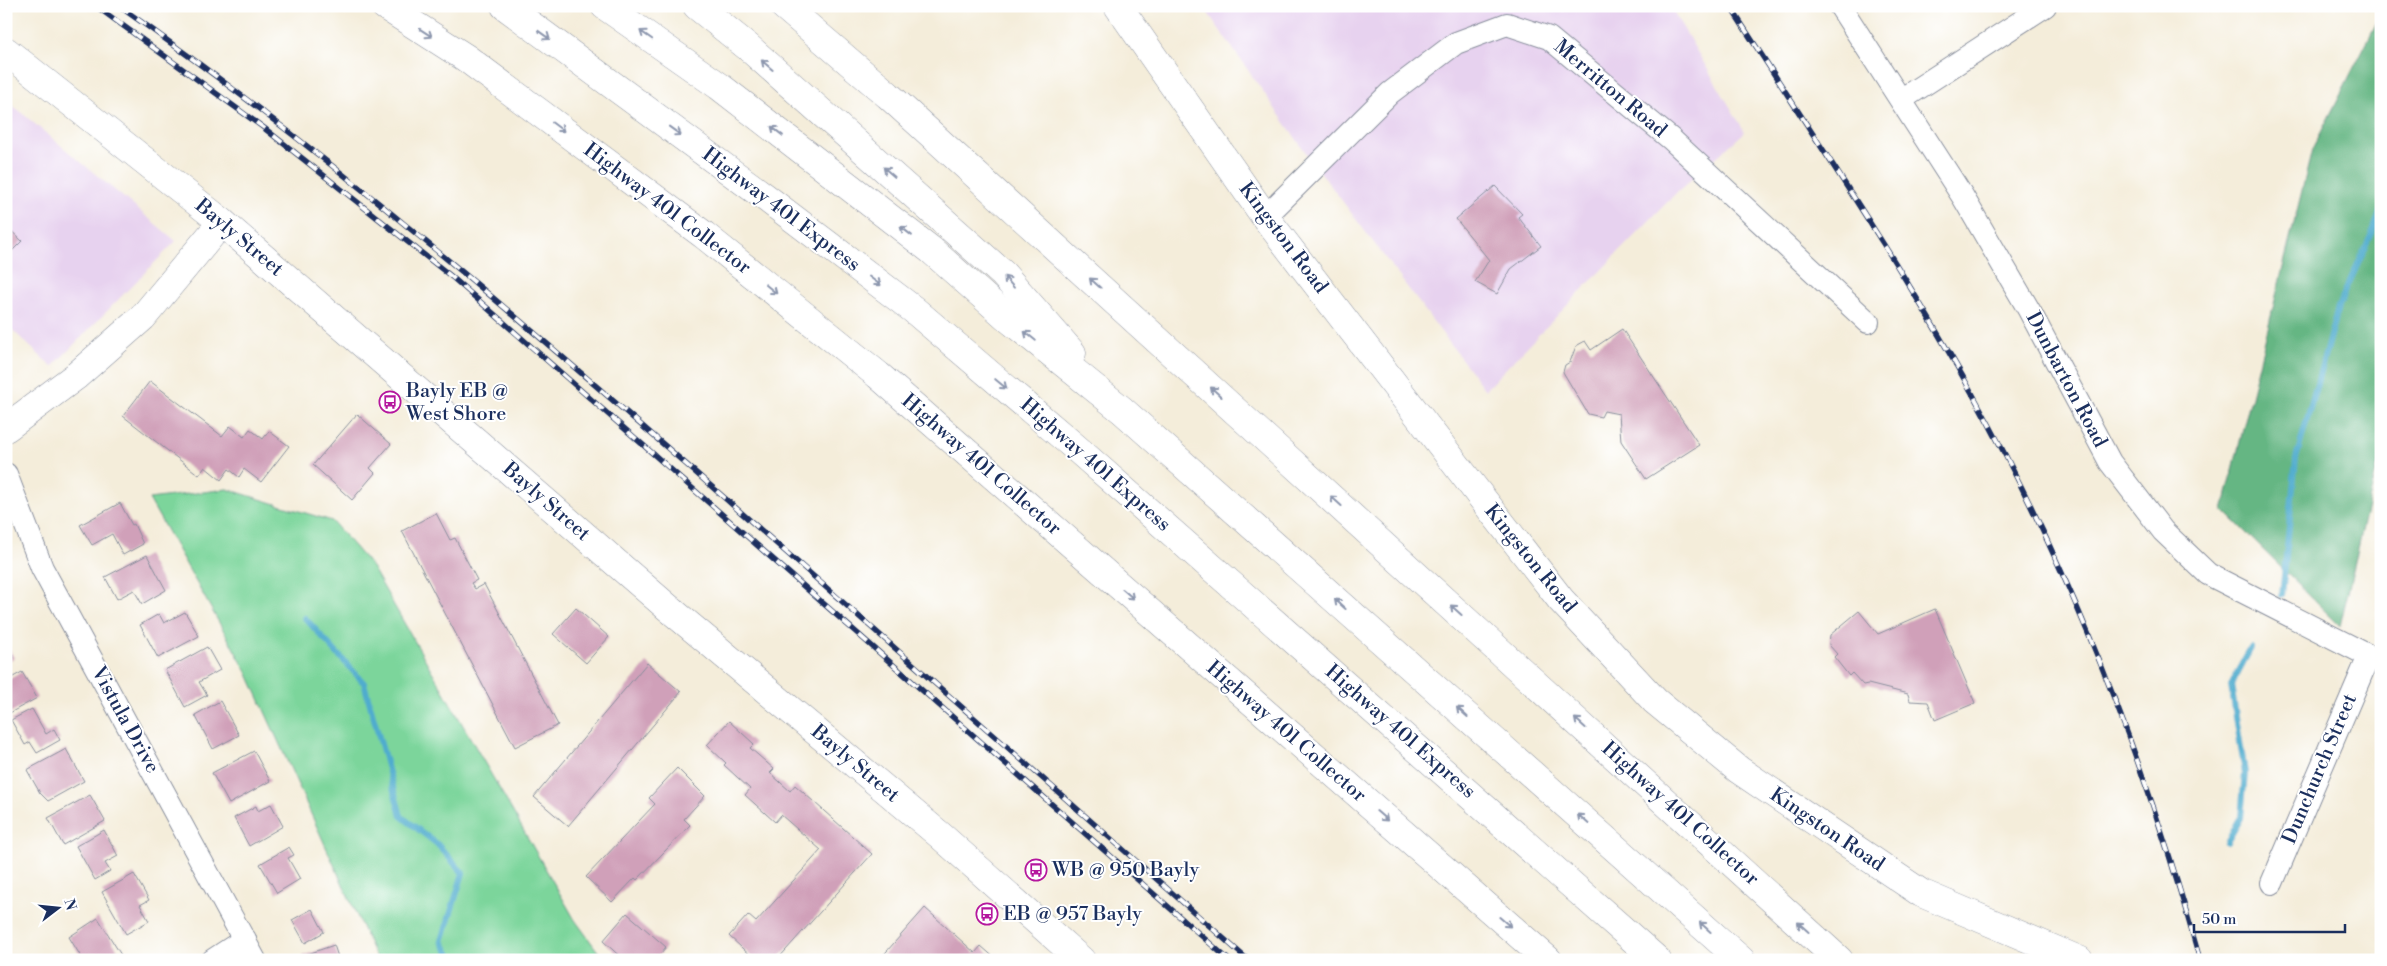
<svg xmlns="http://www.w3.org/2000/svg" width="2387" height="966" font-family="'Libre Bodoni',serif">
<rect width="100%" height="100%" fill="#fff"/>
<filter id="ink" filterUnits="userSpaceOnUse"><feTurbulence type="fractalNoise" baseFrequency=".02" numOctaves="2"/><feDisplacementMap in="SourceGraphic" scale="10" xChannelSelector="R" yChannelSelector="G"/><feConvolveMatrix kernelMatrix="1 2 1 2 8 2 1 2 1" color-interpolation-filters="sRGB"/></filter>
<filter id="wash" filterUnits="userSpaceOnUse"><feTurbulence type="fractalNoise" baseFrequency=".0096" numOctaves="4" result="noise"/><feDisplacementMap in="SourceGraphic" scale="20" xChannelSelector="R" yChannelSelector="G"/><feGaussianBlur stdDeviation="1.12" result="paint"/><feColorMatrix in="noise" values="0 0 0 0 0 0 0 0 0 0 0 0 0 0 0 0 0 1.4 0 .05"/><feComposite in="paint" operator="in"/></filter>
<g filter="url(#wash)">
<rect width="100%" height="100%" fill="#f4edda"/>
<g fill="#e7d2ef">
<path d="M1203,6H1670L1745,132L1678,191L1485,390L1309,157Z"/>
<path d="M6,100L176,241L52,367L6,324Z"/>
</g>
<path fill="#7cd59b" stroke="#4c827c" d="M227,489L332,521L372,567L575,920L604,960H377L247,672L149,499Z"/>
<path fill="#65b683" stroke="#407270" d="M2381,14V450L2340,626L2223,510L2312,150Z"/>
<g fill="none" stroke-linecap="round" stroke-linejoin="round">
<g stroke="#50acce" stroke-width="6">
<path d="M2282,595L2296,459L2338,307L2374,229L2381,209"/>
<path d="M305,618L364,683L401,816L437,844L463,873L442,941L453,960"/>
<path d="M2227,842L2241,818L2245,773L2231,685L2251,648"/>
</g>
</g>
<g id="blocks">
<g fill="#d0a0b9">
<path d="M1495,186L1522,214L1518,217L1541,246L1511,269L1497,294L1475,282L1489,260L1456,219Z"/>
<path d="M6,226L22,241L6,257Z"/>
<path d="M1622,329L1699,445L1646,479L1621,441L1619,414L1604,411L1601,417L1588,414L1563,372L1565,365L1570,362L1576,346L1585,341L1591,350Z"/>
<path d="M150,381L222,436L230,426L244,437L250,429L263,439L269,431L289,446L261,482L244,469L239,477L229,469L221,480L205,467L199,475L123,416Z"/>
<path d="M357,414L391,444L370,468L375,473L352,500L313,465Z"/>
<path d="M120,503L132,525L134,524L143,544L123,555L112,534L92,545L80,525Z"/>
<path d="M436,513L450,540L455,538L477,580L471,583L475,589L484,584L558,725L515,747L402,531Z"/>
<path d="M147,555L166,590L142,604L134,590L117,599L105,577Z"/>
<path d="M576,608L609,637L586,663L553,634Z"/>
<path d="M1935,609L1975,703L1935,720L1928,702L1910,701L1908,694L1868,684L1863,685L1852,673L1849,676L1834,657L1837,654L1829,645L1830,635L1859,611L1878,634Z"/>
<path d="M185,612L199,636L158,658L140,625L159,614L164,623Z"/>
<path d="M6,643L14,658L6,662Z"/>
<path d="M207,647L220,670L199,682L207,695L185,707L165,670Z"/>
<path d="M647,663L681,692L568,826L534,797Z"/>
<path d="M22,672L37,698L6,715V681Z"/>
<path d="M220,701L239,735L213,749L195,715Z"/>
<path d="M32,709L46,734L54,729L60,740L37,753L30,742L25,745L11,720Z"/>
<path d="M729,721L754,744L750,748L774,769L770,773L790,791L795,785L872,854L777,960H755L729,936L748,915L756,922L821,850L781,815L775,822L745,795L750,789L724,765L726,763L707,745Z"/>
<path d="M66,749L84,781L48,801L40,793L27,770Z"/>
<path d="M254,751L270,781L229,804L212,773Z"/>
<path d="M677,768L705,796L684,819L690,825L637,880L635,878L612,902L586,877L655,804L649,798Z"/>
<path d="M90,795L105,821L63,845L48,818Z"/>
<path d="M271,804L283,826L249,846L234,818L256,806L258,811Z"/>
<path d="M104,830L118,856L105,863L110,871L95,880L76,846Z"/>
<path d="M289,847L294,855L288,858L300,879L277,893L260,864Z"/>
<path d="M6,848H9L11,864L6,865Z"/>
<path d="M134,874L149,900L140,905L149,921L126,934L102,892Z"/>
<path d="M925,908L975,953L981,946L997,960H954L950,956L947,960H879Z"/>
<path d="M312,909L324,932L305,943L292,920Z"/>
<path d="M627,913L666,947L655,960H624L603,941Z"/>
<path d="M98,918L121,955L114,960H83L69,937Z"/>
<path d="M334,945L339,960H304L302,956Z"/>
</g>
</g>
</g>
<g filter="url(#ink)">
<use href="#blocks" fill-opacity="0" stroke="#888e9c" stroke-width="1"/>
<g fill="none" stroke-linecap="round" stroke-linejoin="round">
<g stroke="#888e9c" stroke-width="24">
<g id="street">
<path d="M1840,6L1963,197L2029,310L2110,462L2163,531L2208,574L2381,662"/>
<path d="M1902,99L2045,6"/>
<path d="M1265,217L1390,93L1456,43L1507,24L1549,38L1671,139L1868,322"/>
<path d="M6,474L42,568L255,960"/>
<path d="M2272,883L2369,656"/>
<path d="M213,960L245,939"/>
</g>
</g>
<g stroke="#888e9c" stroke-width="29">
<g id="secondary">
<path d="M6,51L222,222L666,606L941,836L1081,960"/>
<path d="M6,428L76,376L143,317L222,222"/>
</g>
</g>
<g stroke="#888e9c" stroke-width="29">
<path id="primary" d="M1118,6L1265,217L1461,471L1561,600L1655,701L1739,770L1921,893L2079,960"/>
</g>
<g stroke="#888e9c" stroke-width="29">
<g id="highway">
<path d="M385,6L466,58L704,235L878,375L1548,960"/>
<path d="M505,6L765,197L914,310L1076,448L1657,960"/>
<path d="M605,6L719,86L931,250L1009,319L1122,410L1741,960"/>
<path d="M697,6L748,47L1003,274L1072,353"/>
<path d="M784,6L888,95L1839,960"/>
</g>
</g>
<use href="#street" stroke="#fff" stroke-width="22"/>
<use href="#secondary" stroke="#fff" stroke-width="28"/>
<use href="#primary" stroke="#fff" stroke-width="28"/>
<use href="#highway" stroke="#fff" stroke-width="28"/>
<g stroke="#1b2f5e" stroke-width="5.5">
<g id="rail">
<path d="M96,6L264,128L452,277L1229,960"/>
<path d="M119,6C330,154 525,323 719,493C895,648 1072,804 1248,960"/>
<path d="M1730,6C1812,134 1898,260 1972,393C2071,571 2146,764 2200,960"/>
</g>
</g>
<use href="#rail" stroke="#fff" stroke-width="4" stroke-dasharray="11" stroke-linecap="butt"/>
</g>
<defs><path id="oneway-shaft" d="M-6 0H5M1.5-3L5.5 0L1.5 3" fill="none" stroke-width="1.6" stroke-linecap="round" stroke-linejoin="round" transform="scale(1.25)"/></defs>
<g stroke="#8d97ae">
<use href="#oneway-shaft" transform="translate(426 33) rotate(33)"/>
<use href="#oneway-shaft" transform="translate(544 35) rotate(36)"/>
<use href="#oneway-shaft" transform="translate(646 35) rotate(-145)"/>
<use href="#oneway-shaft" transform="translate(767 65) rotate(-139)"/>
<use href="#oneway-shaft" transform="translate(558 127) rotate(37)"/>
<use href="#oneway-shaft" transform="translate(675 131) rotate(36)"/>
<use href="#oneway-shaft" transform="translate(777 131) rotate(-142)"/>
<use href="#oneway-shaft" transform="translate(889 172) rotate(-139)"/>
<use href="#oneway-shaft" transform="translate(906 231) rotate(-142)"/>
<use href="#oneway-shaft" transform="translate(875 281) rotate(37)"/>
<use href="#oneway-shaft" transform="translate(1009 282) rotate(-131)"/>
<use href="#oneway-shaft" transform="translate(1095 283) rotate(-138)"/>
<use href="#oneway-shaft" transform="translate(771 289) rotate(39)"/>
<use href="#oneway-shaft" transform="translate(1030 336) rotate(-141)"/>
<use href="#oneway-shaft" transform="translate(1001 384) rotate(40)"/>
<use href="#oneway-shaft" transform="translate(1216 392) rotate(-138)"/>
<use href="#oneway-shaft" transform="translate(1336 501) rotate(-138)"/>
<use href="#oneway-shaft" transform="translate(1128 594) rotate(41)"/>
<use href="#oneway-shaft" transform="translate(1340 604) rotate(-138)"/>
<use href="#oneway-shaft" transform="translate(1456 610) rotate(-138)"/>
<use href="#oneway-shaft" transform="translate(1462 712) rotate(-138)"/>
<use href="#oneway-shaft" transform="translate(1580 723) rotate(-138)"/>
<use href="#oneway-shaft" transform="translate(1382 816) rotate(41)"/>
<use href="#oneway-shaft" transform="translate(1583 819) rotate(-138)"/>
<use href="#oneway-shaft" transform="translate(1505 922) rotate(41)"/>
<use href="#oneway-shaft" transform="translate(1705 927) rotate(-138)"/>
<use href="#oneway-shaft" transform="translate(1803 927) rotate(-138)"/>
</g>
</g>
<defs>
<g id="bus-ring" transform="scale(1.125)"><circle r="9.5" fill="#fff" stroke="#b5179e" stroke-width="1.5"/><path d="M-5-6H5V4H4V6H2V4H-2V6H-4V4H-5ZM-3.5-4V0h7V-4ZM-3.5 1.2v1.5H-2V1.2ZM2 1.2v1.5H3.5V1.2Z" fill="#b5179e"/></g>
</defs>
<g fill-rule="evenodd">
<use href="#bus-ring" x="390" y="402"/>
<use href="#bus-ring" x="1036" y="870"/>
<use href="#bus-ring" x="987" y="914"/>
</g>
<g text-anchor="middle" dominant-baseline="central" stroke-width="4" stroke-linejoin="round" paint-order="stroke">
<g font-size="20" fill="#1b2f5e" stroke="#fff">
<text transform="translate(1610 89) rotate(40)">Merritton Road</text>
<text transform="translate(667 209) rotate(37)">Highway 401 Collector</text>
<text transform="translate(781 210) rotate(37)">Highway 401 Express</text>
<text transform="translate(239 238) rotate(40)">Bayly Street</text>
<text transform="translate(1283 238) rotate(53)">Kingston Road</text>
<text transform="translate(2066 380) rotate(62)">Dunbarton Road</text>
<text transform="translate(981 465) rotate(41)">Highway 401 Collector</text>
<text transform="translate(1095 465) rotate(41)">Highway 401 Express</text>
<text transform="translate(546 502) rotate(41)">Bayly Street</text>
<text transform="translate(1530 559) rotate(51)">Kingston Road</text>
<text transform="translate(125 720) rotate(61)">Vistula Drive</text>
<text transform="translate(1286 732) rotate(41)">Highway 401 Collector</text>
<text transform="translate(1400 732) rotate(41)">Highway 401 Express</text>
<text transform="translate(855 764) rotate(40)">Bayly Street</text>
<text transform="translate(2320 769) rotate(-67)">Dunchurch Street</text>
<text transform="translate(1680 814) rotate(42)">Highway 401 Collector</text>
<text transform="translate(1827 830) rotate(34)">Kingston Road</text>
</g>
<g font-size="20" fill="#1b2f5e" stroke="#fff" text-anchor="start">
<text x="406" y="391">Bayly EB @<tspan x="406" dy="23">West Shore</tspan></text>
<text x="1052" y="870">WB @ 950 Bayly</text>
<text x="1003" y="914">EB @ 957 Bayly</text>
</g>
</g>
<rect width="2387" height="966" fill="none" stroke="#fff" stroke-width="25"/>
<g transform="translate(58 908) rotate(74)" stroke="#ffffff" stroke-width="4" paint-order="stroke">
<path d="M0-4L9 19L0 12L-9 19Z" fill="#1b2f5e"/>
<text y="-8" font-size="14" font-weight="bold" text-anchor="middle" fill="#1b2f5e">N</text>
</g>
<path d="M2194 924v8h151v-8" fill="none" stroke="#1b2f5e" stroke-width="2.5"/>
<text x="2202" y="924" font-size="15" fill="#1b2f5e" stroke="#ffffff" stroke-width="4" paint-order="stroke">50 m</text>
</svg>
